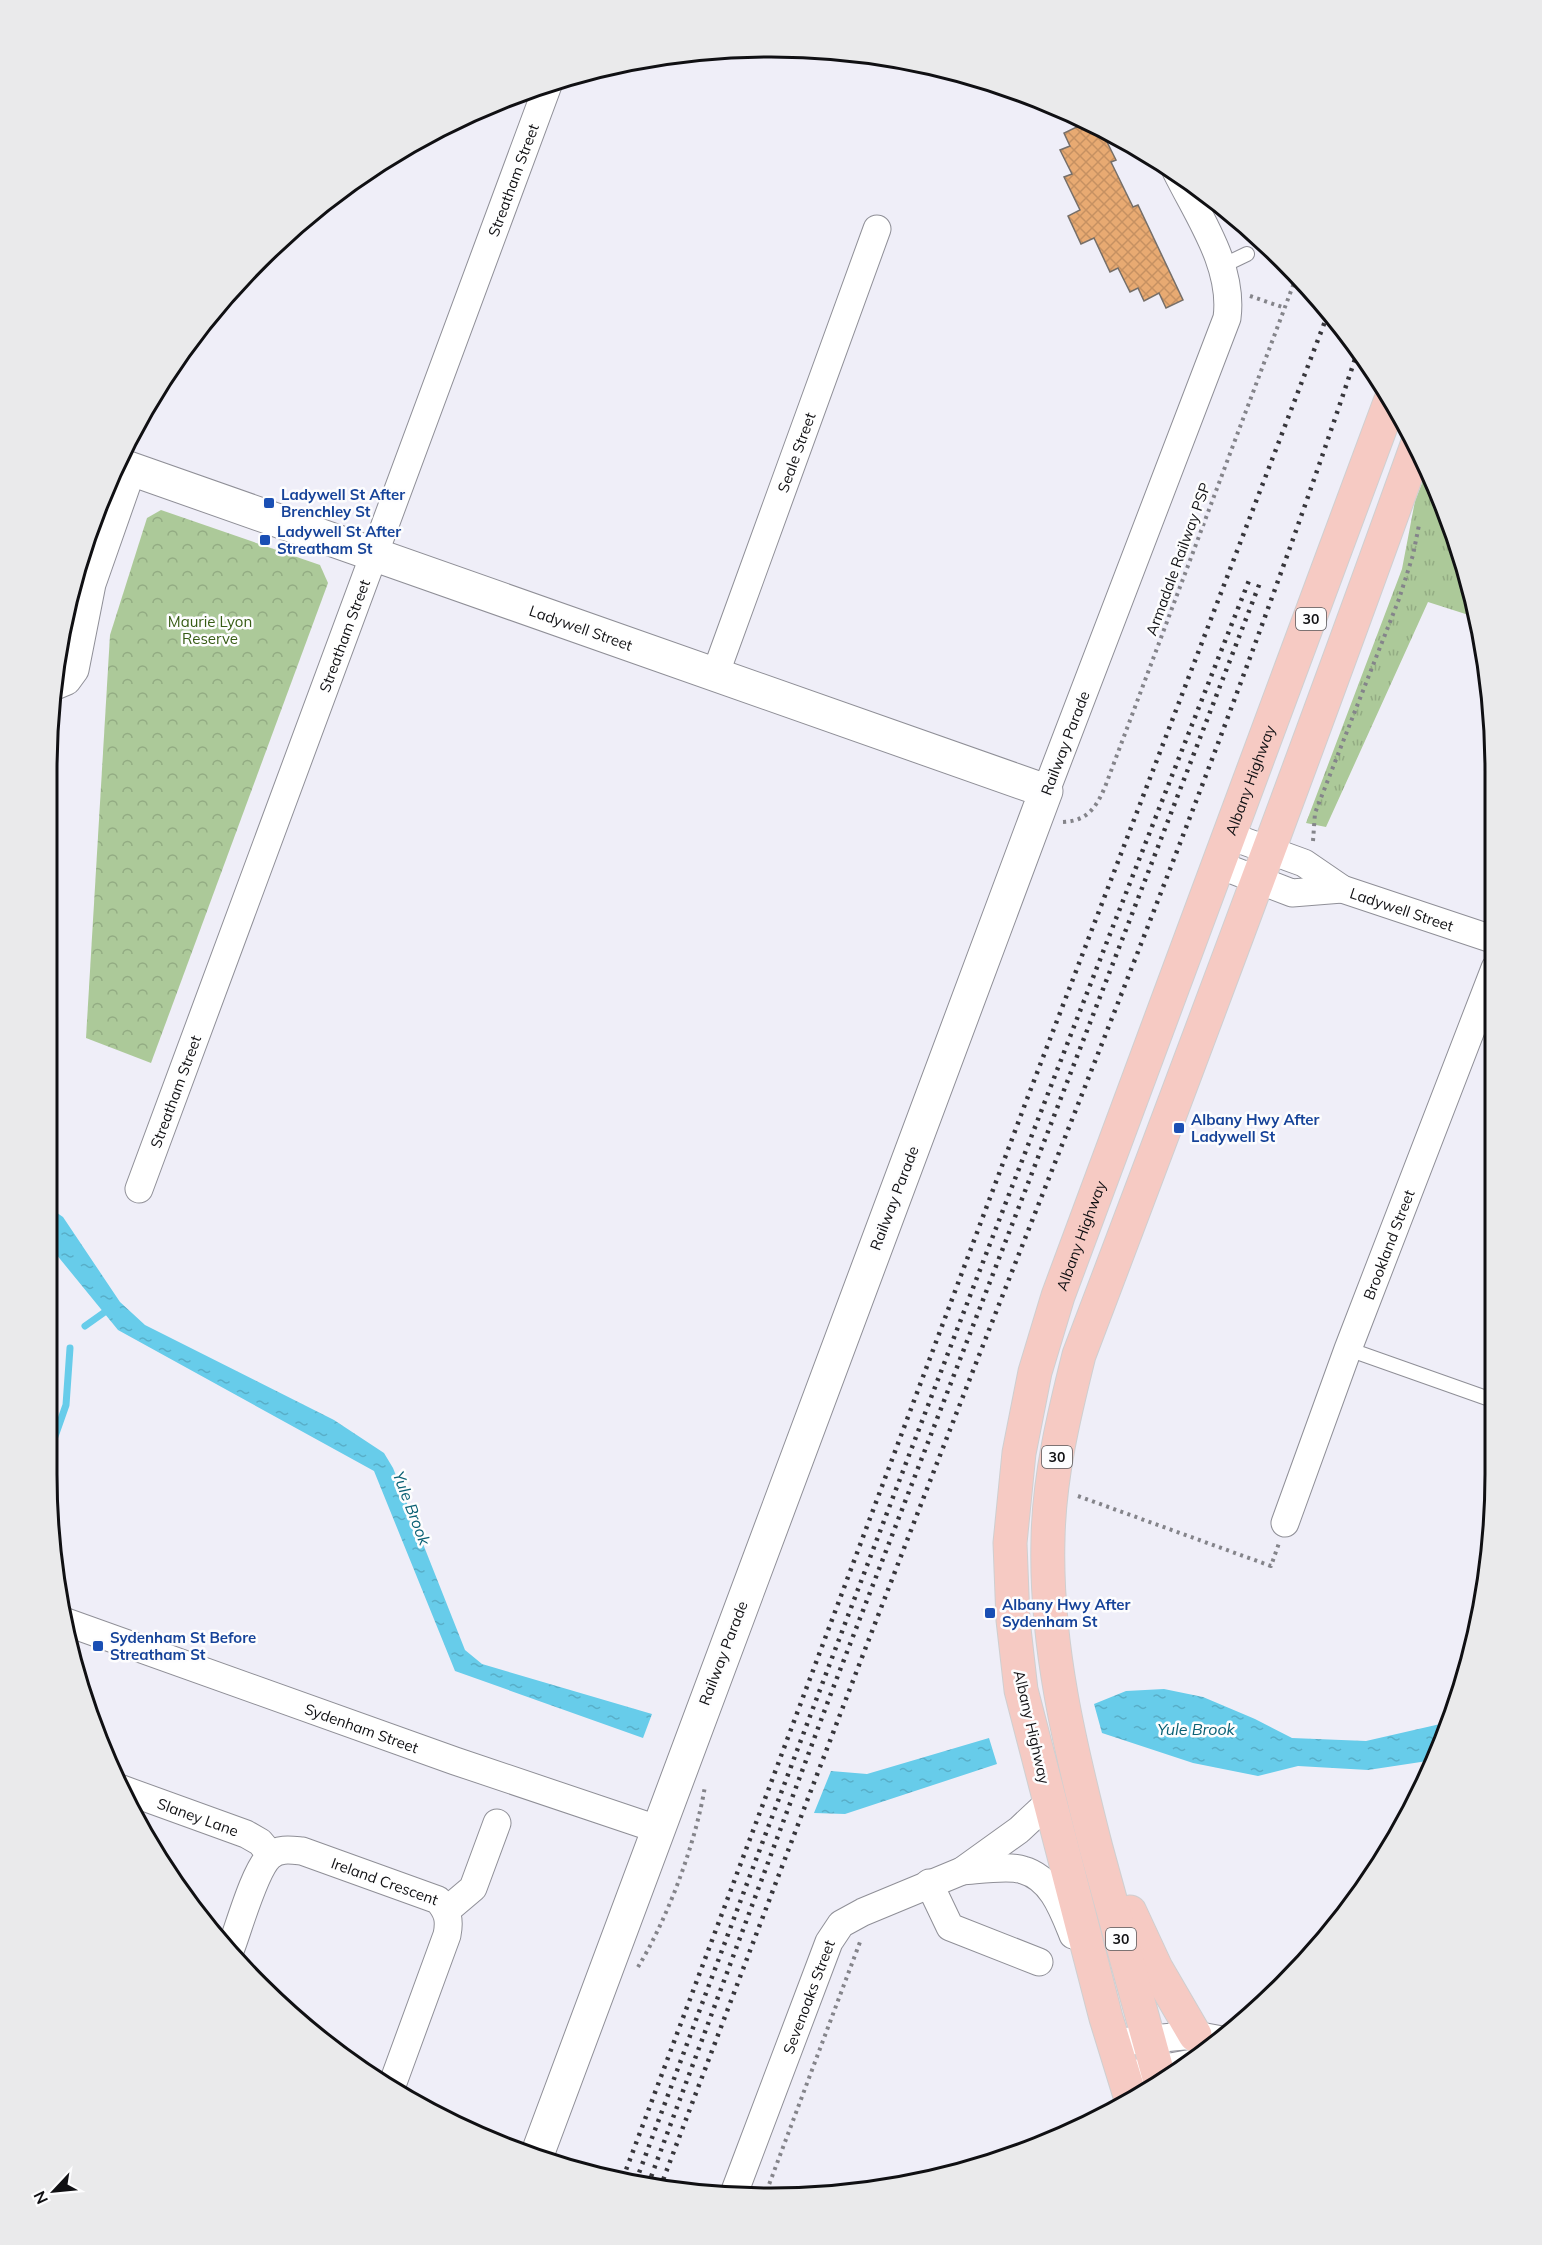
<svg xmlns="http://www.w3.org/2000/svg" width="1542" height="2245" font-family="Mulish,sans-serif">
<defs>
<pattern id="grass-tufts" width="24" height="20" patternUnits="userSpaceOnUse" patternTransform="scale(1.5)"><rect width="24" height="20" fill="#acc999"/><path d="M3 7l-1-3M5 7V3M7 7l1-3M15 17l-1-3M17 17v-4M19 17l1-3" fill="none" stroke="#93ac83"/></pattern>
<pattern id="park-crowns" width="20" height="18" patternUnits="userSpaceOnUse" patternTransform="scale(1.5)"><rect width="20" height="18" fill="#acc999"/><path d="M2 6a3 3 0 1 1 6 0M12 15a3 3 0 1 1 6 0" fill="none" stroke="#93ac83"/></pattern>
<pattern id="water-ripples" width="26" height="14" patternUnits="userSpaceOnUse" patternTransform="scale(1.5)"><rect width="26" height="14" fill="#67ccea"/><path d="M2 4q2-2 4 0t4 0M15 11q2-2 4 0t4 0" fill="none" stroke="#58aec8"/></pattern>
<pattern id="building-cross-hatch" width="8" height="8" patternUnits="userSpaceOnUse" patternTransform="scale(1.5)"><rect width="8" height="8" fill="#e8aa72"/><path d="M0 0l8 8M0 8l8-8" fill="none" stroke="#c69162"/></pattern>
</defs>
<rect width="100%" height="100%" fill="#efeef8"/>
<path fill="url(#grass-tufts)" d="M1427,470L1478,618L1428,602L1326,827L1306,823L1402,569L1415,501Z"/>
<path fill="url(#park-crowns)" d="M161,510L320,565L328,583L151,1063L86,1038L110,635L147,518Z"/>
<g fill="url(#water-ripples)">
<path d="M47,1206L63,1217L120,1302L145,1325L334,1420L384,1453L393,1468L465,1650L482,1664L652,1714L643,1738L455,1671L374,1471L118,1330L47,1243Z"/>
<path d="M1164,1689L1203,1697L1255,1719L1292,1738L1366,1741L1449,1722L1440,1752L1434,1760L1368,1770L1298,1766L1258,1776L1193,1763L1102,1733L1094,1704L1126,1691Z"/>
<path d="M989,1738L997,1764L845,1814L814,1813L831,1771L867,1774Z"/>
</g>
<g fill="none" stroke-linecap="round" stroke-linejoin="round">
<g stroke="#67ccea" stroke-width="7">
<path d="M85,1326L109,1309"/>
<path d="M47,1459L66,1405L70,1348"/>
</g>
</g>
<path fill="url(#building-cross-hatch)" stroke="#766f69" stroke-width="1.5" d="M1087,122L1101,130L1116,160L1111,162L1133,207L1138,205L1183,300L1166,308L1159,293L1144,301L1138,288L1130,292L1118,268L1110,272L1094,238L1081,244L1068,216L1080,210L1064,177L1072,174L1060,150L1070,146L1064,133Z"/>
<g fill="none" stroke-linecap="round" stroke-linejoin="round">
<g stroke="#8f8f97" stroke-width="16">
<g id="service">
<path d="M1222,266L1247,254"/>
<path d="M1348,1349L1495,1401"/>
</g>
</g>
<g stroke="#8f8f97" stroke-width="29">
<g id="minor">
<path id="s1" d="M715,675L877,229"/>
<path d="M55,686L67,681L75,670L92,584L132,470"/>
<path d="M1046,791L1227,318C1234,266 1198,216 1176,171"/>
<path id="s2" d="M1230,836L1304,863L1342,889L1495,940"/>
<path d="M1219,865L1292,893L1342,889"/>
<path id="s3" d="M139,1189L548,85"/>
<path id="s4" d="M1285,1523L1348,1349L1495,968"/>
<path id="s5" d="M66,1622L455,1761L657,1829"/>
<path id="s6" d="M119,1788L246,1834L260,1842L271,1855"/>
<path d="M962,1871C978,1870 1009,1865 1023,1870C1052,1878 1063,1910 1073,1935"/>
<path d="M929,1883L950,1927L1039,1962"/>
<path d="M447,1910L473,1888L497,1823"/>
<path id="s7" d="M231,1948C239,1927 255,1869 270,1856C279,1848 291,1850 302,1851L438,1900C448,1912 450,1920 447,1935L391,2088"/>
<path d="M1130,2041L1195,2035L1222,2040"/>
<path d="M1138,2073L1187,2064"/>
<path id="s8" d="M733,2196L829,1942L841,1924L863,1912L962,1871L1019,1830L1049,1802"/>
</g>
</g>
<g stroke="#8f8f97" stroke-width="35">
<g id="tertiary">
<path id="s9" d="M117,464L1046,791L537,2155"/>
</g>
</g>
<g stroke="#cfcfd0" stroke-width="35">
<g id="trunk">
<path d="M1130,1912L1156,1968L1195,2035"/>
<path d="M1160,2081C1139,2003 1117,1926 1096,1848C1070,1747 1045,1644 1048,1539C1049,1477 1064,1415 1079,1355C1194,1052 1308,749 1417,445"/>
<path id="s10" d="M1131,2099L1106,2018L1021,1690L1013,1620L1010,1543L1019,1453L1035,1372L1058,1296L1390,402"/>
</g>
</g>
<g stroke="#84848a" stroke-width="4" stroke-dasharray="3 4.5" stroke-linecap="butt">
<path d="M1250,296L1285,308"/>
<path d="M1063,822C1087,821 1096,808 1105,787L1297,275"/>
<path d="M1313,841L1315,813L1399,599L1413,555L1419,525"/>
<path d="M1078,1496L1271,1566L1279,1543"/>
<path d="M638,1967C668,1918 696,1842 705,1786"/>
<path d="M764,2198L860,1942"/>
</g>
<use href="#service" stroke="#fff" stroke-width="14"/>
<use href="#minor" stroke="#fff" stroke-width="27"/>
<use href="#tertiary" stroke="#fff" stroke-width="33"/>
<use href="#trunk" stroke="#f6cac3" stroke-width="33"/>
<g stroke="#37363b" stroke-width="4.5" stroke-dasharray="3 6" stroke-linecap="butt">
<path d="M623,2178L1027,1099L1329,311"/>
<path d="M636,2181C835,1645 1039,1110 1250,578"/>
<path d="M648,2185L830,1696L1261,580"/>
<path d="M660,2188C757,1932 854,1676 953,1422C1092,1065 1238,713 1358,350"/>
</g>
</g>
<g fill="#1a4fb4" stroke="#fdfdfe" stroke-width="2">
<rect x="263" y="497" width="12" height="12" rx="3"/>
<rect x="259" y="534" width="12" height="12" rx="3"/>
<rect x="1173" y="1122" width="12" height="12" rx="3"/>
<rect x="984" y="1607" width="12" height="12" rx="3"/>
<rect x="92" y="1640" width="12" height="12" rx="3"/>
</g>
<g text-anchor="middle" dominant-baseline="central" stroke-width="5" stroke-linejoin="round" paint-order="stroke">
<g fill="#fdfdfe" stroke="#57575a" stroke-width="1.5">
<rect x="1296" y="608" width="30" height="22" rx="4.5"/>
<rect x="1042" y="1446" width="30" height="22" rx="4.5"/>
<rect x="1106" y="1928" width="30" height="22" rx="4.5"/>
</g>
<g font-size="14" font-weight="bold" fill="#101013">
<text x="1311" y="619">30</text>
<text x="1057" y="1457">30</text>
<text x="1121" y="1939">30</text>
</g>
<g font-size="15" fill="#101013" stroke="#fdfdfe">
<text stroke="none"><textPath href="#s3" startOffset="1076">Streatham Street</textPath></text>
<text stroke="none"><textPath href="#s1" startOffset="237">Seale Street</textPath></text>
<text transform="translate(1178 559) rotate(-70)">Armadale Railway PSP</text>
<text stroke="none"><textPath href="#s9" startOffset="492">Ladywell Street</textPath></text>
<text stroke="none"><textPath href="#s3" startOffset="590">Streatham Street</textPath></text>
<text transform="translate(1065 743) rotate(-69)">Railway Parade</text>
<text stroke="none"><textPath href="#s10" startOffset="1374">Albany Highway</textPath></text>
<text stroke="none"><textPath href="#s2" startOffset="188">Ladywell Street</textPath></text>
<text stroke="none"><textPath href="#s3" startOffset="104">Streatham Street</textPath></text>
<text transform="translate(894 1198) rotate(-69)">Railway Parade</text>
<text stroke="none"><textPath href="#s10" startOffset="888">Albany Highway</textPath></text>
<text stroke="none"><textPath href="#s4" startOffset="297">Brookland Street</textPath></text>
<text transform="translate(723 1653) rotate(-69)">Railway Parade</text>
<text stroke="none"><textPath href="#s5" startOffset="314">Sydenham Street</textPath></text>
<text transform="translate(1032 1727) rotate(77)">Albany Highway</text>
<text stroke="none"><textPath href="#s6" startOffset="84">Slaney Lane</textPath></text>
<text stroke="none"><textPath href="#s7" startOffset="222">Ireland Crescent</textPath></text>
<text stroke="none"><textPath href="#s8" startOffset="213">Sevenoaks Street</textPath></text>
</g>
<g font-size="15" font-weight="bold" fill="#164399" stroke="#fdfdfe" text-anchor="start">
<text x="281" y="494">Ladywell St After<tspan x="281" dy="17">Brenchley St</tspan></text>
<text x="277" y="531">Ladywell St After<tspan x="277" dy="17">Streatham St</tspan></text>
<text x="1191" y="1119">Albany Hwy After<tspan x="1191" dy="17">Ladywell St</tspan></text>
<text x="1002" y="1604">Albany Hwy After<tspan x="1002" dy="17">Sydenham St</tspan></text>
<text x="110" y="1637">Sydenham St Before<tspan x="110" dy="17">Streatham St</tspan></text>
</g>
<g font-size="15" fill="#375c15" stroke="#fdfdfe">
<text x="210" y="621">Maurie Lyon<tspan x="210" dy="17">Reserve</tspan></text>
</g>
<g font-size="16" font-style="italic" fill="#096074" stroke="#fdfdfe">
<text transform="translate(412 1508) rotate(69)">Yule Brook</text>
<text x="1196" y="1729">Yule Brook</text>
</g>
</g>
<path d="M0 0H1542V2245H0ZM771 57H771A714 714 0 0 1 1485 771V1474A714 714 0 0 1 771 2188H771A714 714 0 0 1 57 1474V771A714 714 0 0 1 771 57Z" fill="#eaeaeb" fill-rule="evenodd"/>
<path fill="none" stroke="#101013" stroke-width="3" d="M771 57H771A714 714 0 0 1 1485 771V1474A714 714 0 0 1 771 2188H771A714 714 0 0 1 57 1474V771A714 714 0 0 1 771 57Z"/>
<g transform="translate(54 2191) rotate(244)" stroke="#fdfdfe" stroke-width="4.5" paint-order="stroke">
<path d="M0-4.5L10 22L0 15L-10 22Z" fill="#101013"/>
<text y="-9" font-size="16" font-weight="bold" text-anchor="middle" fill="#101013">N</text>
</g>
</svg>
